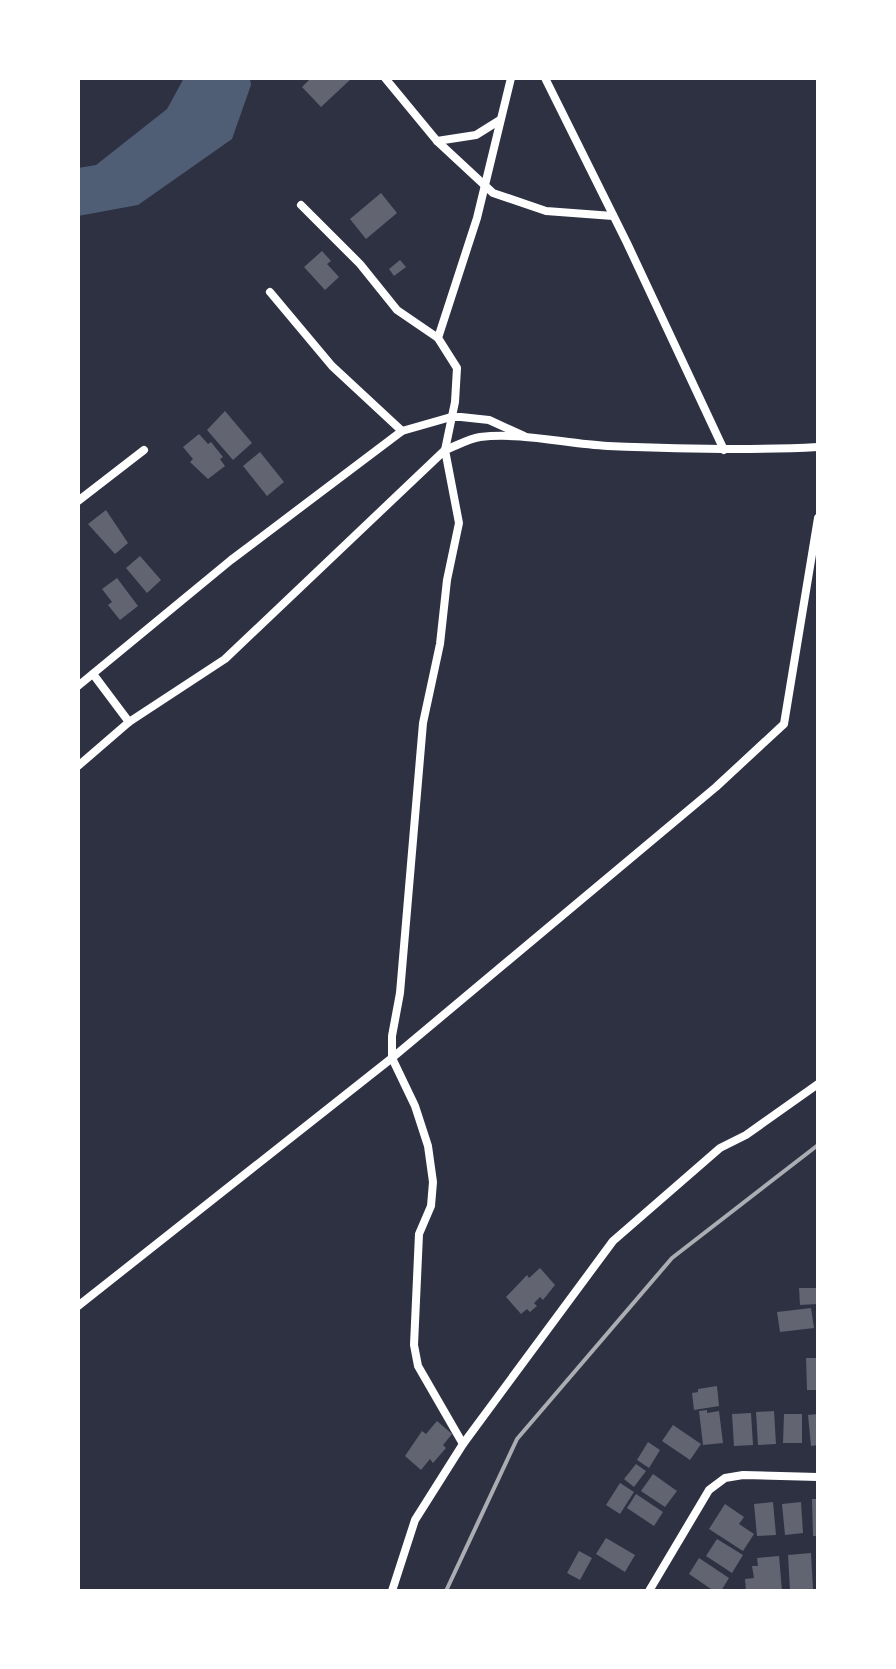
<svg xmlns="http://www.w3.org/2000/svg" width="896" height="1669" font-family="'Asap Condensed',sans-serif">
<rect width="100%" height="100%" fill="#2d3142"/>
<path fill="#4f5d75" d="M184,78H250L251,85L232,139L138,205L78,216V168L96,165L167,109Z"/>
<g fill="#626471">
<path d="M311,78H352L321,107L302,87Z"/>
<path d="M381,193L397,213L366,239L350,219Z"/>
<path d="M322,251L331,261L327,264L339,277L325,290L304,267Z"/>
<path d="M400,260L406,267L394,276L389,269Z"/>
<path d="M225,411L252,443L233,460L207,430Z"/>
<path d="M199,434L208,444L211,442L223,457L220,459L225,466L208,479L190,462L193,459L183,447Z"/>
<path d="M260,452L284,482L267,496L243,466Z"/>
<path d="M106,510L128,543L115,554L88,524Z"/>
<path d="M140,556L161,580L147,593L126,568Z"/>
<path d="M117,578L138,606L120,620L108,605L112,602L102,589Z"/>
<path d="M540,1268L555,1285L543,1300L540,1297L534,1303L537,1306L530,1312L527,1309L521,1314L506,1297L527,1275L529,1278Z"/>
<path d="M799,1288H816L817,1304L800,1305Z"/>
<path d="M811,1308L814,1328L780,1332L777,1312Z"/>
<path d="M806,1358H818V1390H807Z"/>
<path d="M717,1386L719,1406L694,1410L692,1393L698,1392V1389Z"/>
<path d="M707,1410V1413L719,1411L723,1443L703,1445L699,1411Z"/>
<path d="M774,1411L776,1444L758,1445L756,1412Z"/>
<path d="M751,1413L753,1445L734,1446L732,1414Z"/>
<path d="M784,1414H802V1443H783Z"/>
<path d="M818,1414V1445L811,1446L808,1415Z"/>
<path d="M437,1421L452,1434L443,1445L446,1448L433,1463L430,1459L421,1470L405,1456L422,1431L426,1434Z"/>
<path d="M673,1425L701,1444L690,1460L662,1441Z"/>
<path d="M648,1442L660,1450L649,1468L637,1460Z"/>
<path d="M636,1464L646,1471L634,1487L624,1479Z"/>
<path d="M653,1474L677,1491L665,1507L641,1491Z"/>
<path d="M620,1483L634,1492L620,1514L606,1505Z"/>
<path d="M636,1494L663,1512L654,1526L627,1508Z"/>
<path d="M812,1499H818V1536H813Z"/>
<path d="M773,1502L776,1535L757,1536L754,1504Z"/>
<path d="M801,1502L803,1533L785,1535L782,1504Z"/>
<path d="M725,1504L744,1517L739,1524L754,1534L743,1551L709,1529Z"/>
<path d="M606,1538L635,1555L625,1572L596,1554Z"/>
<path d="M717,1539L743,1555L732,1573L706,1556Z"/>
<path d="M579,1551L592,1558L580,1580L567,1573Z"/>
<path d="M811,1553L813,1589L790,1590L788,1555Z"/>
<path d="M779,1556L782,1591H746L745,1579L754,1578L752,1566H758L757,1558Z"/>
<path d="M699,1558L729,1578L721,1591H714L689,1574Z"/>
</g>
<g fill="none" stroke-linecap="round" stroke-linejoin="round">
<g stroke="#fff" stroke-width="8">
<path d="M385,78L437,141L493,193L546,211L613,216"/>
<path d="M545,78L627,243L724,450"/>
<path d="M437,141L476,135L500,120"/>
<path d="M301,205L360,264L397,310L438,338"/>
<path d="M270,292L332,366L402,431"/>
<path d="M78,501L144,450"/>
<path d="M93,674L129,722"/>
<path d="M78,686L231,560L402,431L451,417H461L489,420L524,436"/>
<path d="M78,766L129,722L225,659L445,450C456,446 468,439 480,437C522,432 566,444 608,446C679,449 748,451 818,447"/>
<path d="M78,1306L392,1058L716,787L784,724L818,518"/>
<path d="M463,1444L418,1366L414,1345L419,1234L431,1206L433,1182L428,1146L415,1106L392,1058V1036L400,993L423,723L440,644L447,580L459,523L445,450L455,402L457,368L438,338L477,218L511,78"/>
<path d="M392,1591L415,1520L463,1444L613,1241L720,1148L746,1135L818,1084"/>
<path d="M649,1591L709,1490L725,1478L743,1475L818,1477"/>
</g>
<path stroke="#abadb3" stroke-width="4" d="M446,1591L517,1439L672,1258L818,1145"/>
</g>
<rect width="896" height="1669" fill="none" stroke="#ffffff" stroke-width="160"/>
</svg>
